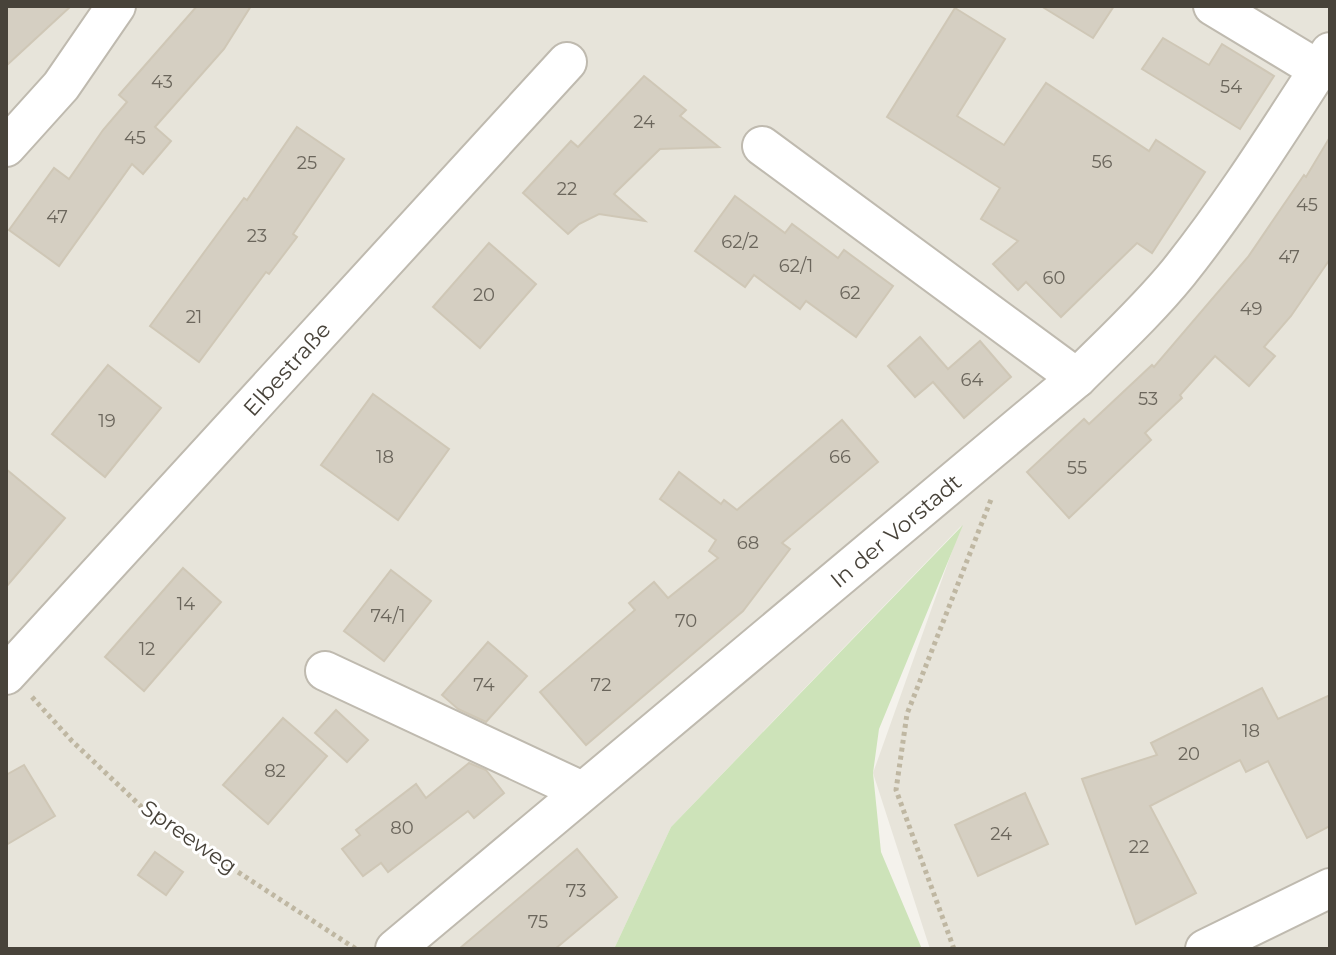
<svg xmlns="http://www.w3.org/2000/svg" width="1336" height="955" font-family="Montserrat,sans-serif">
<rect width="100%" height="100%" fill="#f4f2ec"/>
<path fill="#e7e4da" d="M6,6H1330V949H930L873,773L961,526L671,827L614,949H6Z"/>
<path fill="#cde3b9" d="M963,525L879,729L873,773L881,852L922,949H614L671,827Z"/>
<g fill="#d5cfc2" stroke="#cfc7b6" stroke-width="2">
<path d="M6,6H71L6,66Z"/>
<path d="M197,6H251L224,49L155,127L171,141L143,174L132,164L59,266L9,230L54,168L69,179L103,130L127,102L119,95Z"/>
<path d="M1041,6H1114L1093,38Z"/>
<path d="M955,8L1005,39L957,116L1004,145L1046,83L1149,151L1156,140L1205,172L1152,253L1137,243L1061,317L1026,282L1018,290L993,264L1018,241L981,219L1000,188L887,117Z"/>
<path d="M1163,38L1209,65L1222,44L1274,76L1240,129L1142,69Z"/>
<path d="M644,76L686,110L680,116L719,147L660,149L614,194L645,221L599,214L579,224L568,234L523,193L571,141L578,147Z"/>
<path d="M297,127L344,159L293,234L297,237L269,274L266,272L199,362L150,326L244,198L247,200Z"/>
<path d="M1330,137V259L1291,316L1264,347L1275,356L1249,386L1215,356L1180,395L1182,398L1145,433L1151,440L1069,518L1027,472L1084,419L1089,424L1152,365L1154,367L1248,257L1304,175L1306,177Z"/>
<path d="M735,196L785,233L792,224L838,258L844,250L893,286L856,337L806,301L800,309L754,275L745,287L695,251Z"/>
<path d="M489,243L536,284L480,348L433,307Z"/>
<path d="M920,337L948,369L980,341L1011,377L964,418L933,382L915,397L888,366Z"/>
<path d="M108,365L161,408L105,477L52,434Z"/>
<path d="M373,394L449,449L398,520L321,465Z"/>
<path d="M842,420L878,462L782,543L790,549L743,611L586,745L540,692L635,610L629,603L654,582L668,598L718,558L709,551L716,540L660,499L679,472L721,504L724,500L737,510Z"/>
<path d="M6,469L65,518L6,587Z"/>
<path d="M183,568L221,602L144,691L105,657Z"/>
<path d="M391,570L431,601L384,661L344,631Z"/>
<path d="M488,642L527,676L486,722L458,709L442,695Z"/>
<path d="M1262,688L1278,719L1330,695V826L1307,838L1268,761L1246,772L1240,760L1150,806L1196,893L1136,924L1082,779L1157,755L1151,743Z"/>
<path d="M336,710L368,740L347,762L315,733Z"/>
<path d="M283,718L327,756L268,824L223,785Z"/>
<path d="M469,763L486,770L504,793L474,818L468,811L388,872L381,863L363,876L342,849L360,835L356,830L416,784L426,798Z"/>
<path d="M24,765L55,816L6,845V775Z"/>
<path d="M1025,793L1048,844L978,876L955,825Z"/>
<path d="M577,849L617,897L555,949H459Z"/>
<path d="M155,852L183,872L166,895L138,875Z"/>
</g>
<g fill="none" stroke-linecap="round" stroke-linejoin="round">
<g stroke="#bfbaaf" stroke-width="42">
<g id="minor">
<path d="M1213,6L1319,70"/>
<path d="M762,146L1077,378"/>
<path d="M6,147L61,86L116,6"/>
<path d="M325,671L582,791"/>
<path d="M6,675L567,62"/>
<path d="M395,949L1077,378C1111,344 1147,311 1178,273C1234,203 1281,127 1330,52"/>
<path d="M1205,949L1330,888"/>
</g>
</g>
<g stroke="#bfb7a2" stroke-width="5" stroke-dasharray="4 4" stroke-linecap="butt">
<path d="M32,697L72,741L149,814L356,949"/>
<path d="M954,949L896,790L907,714L992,497"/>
</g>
<use href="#minor" stroke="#fff" stroke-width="38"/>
</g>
<g text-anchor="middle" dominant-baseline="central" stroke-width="6" stroke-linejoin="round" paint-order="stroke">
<g font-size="18" fill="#6b665c">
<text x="162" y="82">43</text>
<text x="1231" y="87">54</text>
<text x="644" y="122">24</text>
<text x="135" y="138">45</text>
<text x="1102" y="162">56</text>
<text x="307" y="163">25</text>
<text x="567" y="189">22</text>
<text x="1307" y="205">45</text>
<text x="57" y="217">47</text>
<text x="257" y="236">23</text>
<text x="740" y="242">62/2</text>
<text x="1289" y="257">47</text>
<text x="796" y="266">62/1</text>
<text x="1054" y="278">60</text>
<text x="850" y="293">62</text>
<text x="484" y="295">20</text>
<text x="1251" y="309">49</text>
<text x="194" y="317">21</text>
<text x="972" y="380">64</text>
<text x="1148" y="399">53</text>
<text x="107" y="421">19</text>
<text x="385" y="457">18</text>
<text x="840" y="457">66</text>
<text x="1077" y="468">55</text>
<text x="748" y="543">68</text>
<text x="186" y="604">14</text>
<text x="388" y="616">74/1</text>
<text x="686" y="621">70</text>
<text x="147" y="649">12</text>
<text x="484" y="685">74</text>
<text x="601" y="685">72</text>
<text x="1251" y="731">18</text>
<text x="1189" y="754">20</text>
<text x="275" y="771">82</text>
<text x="402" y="828">80</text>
<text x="1001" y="834">24</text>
<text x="1139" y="847">22</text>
<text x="576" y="891">73</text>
<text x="538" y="922">75</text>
</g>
<g font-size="22" fill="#48433a" stroke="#fff">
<text transform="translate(287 369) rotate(-48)">Elbestraße</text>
<text transform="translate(896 531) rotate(-40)">In der Vorstadt</text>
<text transform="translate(189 837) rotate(35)">Spreeweg</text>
</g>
</g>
<rect width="1336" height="955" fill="none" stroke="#48433a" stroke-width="16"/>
</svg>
